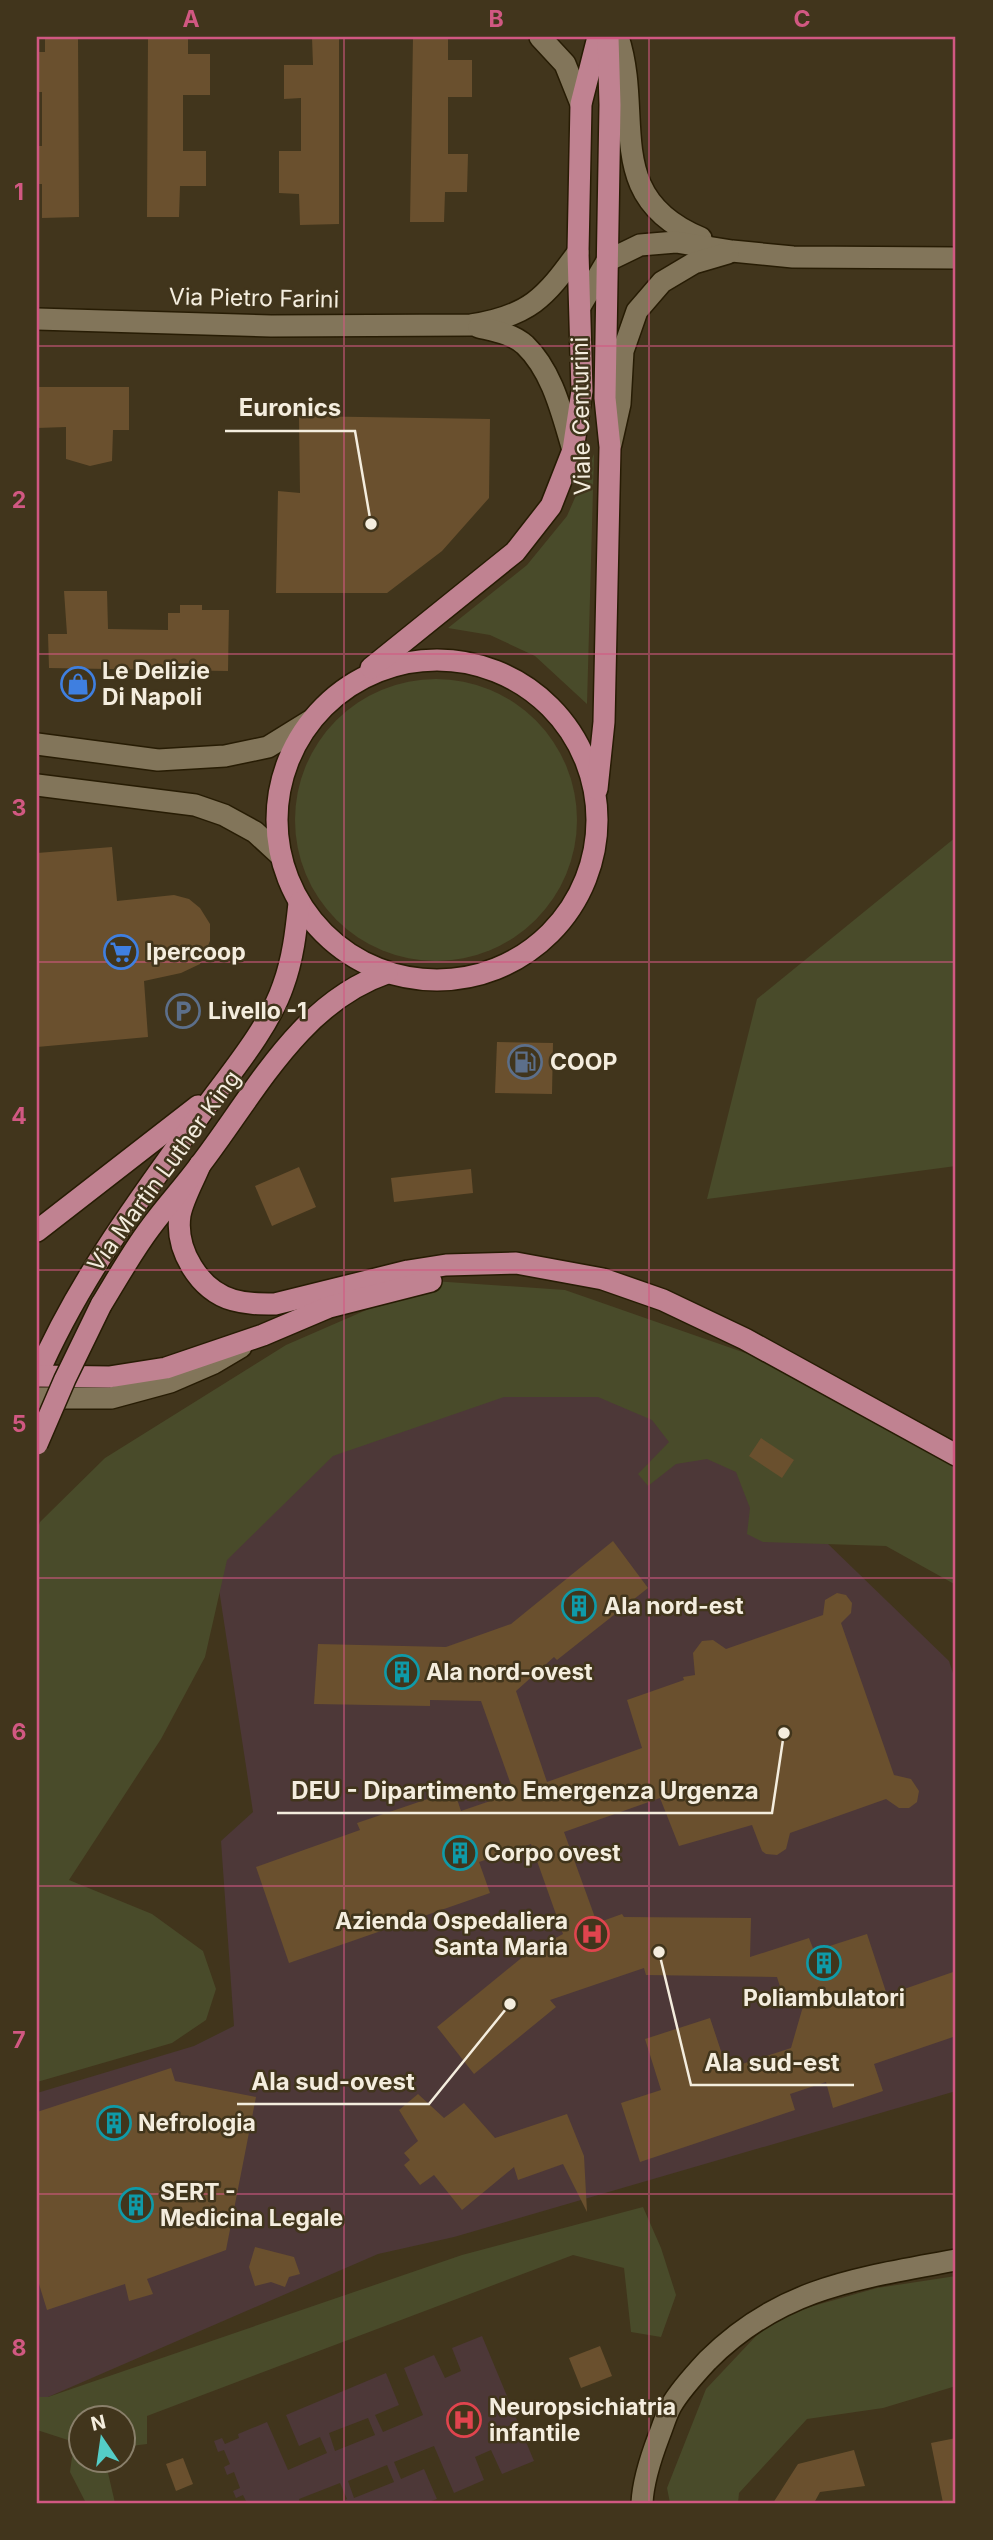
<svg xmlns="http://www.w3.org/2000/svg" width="993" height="2540" font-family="Inter,sans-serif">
<rect width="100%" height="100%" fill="#41351c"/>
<g fill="#4d3838" fill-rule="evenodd">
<path d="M549,1374L705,1425L949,1661L956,1682V2091L454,2237L378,2254L48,2397H37V2093L194,2046L234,2026L221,1841L253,1812L215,1563L325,1451Z"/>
<path d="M482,2336L534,2461L502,2474L491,2450L475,2457L484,2480L454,2493L434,2446L394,2462L401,2479L424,2469L437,2499L426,2503H338L347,2499L340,2483L299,2499L300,2503H247L243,2495L236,2498L233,2491L240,2488L234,2472L227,2475L224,2467L230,2464L224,2450L218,2452L214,2441L222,2438L225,2444L239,2438L238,2434L267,2422L288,2470L327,2453L320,2437L299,2446L286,2415L386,2373L399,2405L375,2415L383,2432L423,2415L404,2368L434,2355L445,2378L461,2371L452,2348ZM368,2418L375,2435L335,2451L329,2433ZM387,2465L394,2482L354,2498L348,2481Z"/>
</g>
<g fill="#494b2a">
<path d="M594,454L587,704L535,656L490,635L448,628L527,565L567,516Z"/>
<circle cx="436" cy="820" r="141"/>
<path d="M956,837V1166L707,1199L757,999Z"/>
<path d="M433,1281L565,1290L817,1378L956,1455V1585L886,1546L763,1542L747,1534L750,1508L736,1472L707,1459L676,1464L648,1486L638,1474L669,1442L652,1420L598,1397H504L333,1456L227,1560L205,1657L161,1739L69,1880L152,1914L203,1951L216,1989L206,2020L172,2043L37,2082V1531L40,1522L105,1458L286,1345Z"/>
<path d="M643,2207L661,2248L676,2295L661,2337L631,2332L624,2268L573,2255L147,2416V2444L123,2447L122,2418H80V2460H105L115,2503H86L70,2472L74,2442L37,2430V2397H48L462,2255Z"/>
<path d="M956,2276V2386L883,2408L807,2419L739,2493L738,2503H670L667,2488L706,2389L774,2317L877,2288Z"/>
</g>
<g fill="#6a502e">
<path d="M45,37H78L79,217L42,218V184H37V146H42V92H37V52H45Z"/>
<path d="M148,37H188V54H210V95H183V151H206V186H180L179,217H147Z"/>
<path d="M312,37H339V224L300,225L299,194L279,193V151H301V98L284,99V65H313Z"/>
<path d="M413,37H448V60H472V97H448V154H468L467,192H445L444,222H410Z"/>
<path d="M37,387H129V430H113L112,461L90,466L66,459V427L37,428Z"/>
<path d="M299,416L490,419L489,498L442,551L387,593H276L278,491L300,493Z"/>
<path d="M64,591H107L108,629L168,630V613H180V605H202V610H229L228,671L49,668L48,634H67Z"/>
<path d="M112,847L117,901L174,895L189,899L200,908L210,924V941L200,964L181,973L144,981L148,1037L37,1047V853Z"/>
<path d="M497,1042L553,1043L552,1094L495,1093Z"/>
<path d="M299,1167L316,1207L272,1226L255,1186Z"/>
<path d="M471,1169L473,1193L394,1202L391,1178Z"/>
<path d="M761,1438L794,1460L782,1478L749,1456Z"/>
<path d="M613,1541L648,1588L557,1660L554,1657L516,1691L547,1782L642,1748L627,1700L684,1680L683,1677L695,1675L693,1653L702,1641L713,1640L726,1649L823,1615L825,1600L837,1593L846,1595L852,1603L851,1613L841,1623L894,1775L911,1779L919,1791L917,1802L909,1808H899L886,1799L790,1833L786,1849L777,1855L766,1854L762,1851L752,1825L679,1846L660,1798L564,1832L597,1923L622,1914L624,1917L751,1918L750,1957L809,1938L814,1951L867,1934L887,1995L956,1971V2036L874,2064L883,2091L833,2108L826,2082L790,2094L795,2110L640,2162L621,2103L661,2090L645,2039L710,2018L727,2069L791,2048L806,1996L785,2003L777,1977L646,1975L644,1968L550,2000L556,2007L474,2074L437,2027L525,1955L563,1934L531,1844L479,1862L490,1893L289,1963L256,1867L360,1830L357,1823L454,1790L461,1811L514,1793L481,1701L430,1700V1706L314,1704L318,1644L446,1647L511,1624Z"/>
<path d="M171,2068L175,2081L256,2097L226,2250L147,2279L153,2294L129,2301L125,2284L47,2310L39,2284L37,2283V2112Z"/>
<path d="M418,2094L444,2118L464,2103L495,2138L567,2114L584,2156L587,2212L563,2164L518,2180L514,2167L462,2210L434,2175L420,2185L404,2165L410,2160L404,2153L418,2141L399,2110Z"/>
<path d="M255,2247L294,2257L300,2274L289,2277L285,2287L271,2282L255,2286L249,2267Z"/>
<path d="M600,2346L612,2376L581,2388L569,2358Z"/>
<path d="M956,2438V2503H943L931,2443Z"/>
<path d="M854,2450L865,2486L820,2492L814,2503H773L798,2464Z"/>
<path d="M183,2458L193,2484L176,2491L166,2464Z"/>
</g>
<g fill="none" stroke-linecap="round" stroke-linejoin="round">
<g stroke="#271c04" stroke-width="24">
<g id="street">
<path d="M540,37L565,64L581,104"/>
<path d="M618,37C644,116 601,197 701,238"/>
<path d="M581,305L607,261L640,245L676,242L732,251L793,257L956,258"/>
<path d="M37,319L271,326L471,325C529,316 545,298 578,252"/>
<path d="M479,327C495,331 513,334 525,345C553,372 562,414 573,450"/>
<path d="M611,444L620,404L623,351L637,311L662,282L694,263L728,253"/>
<path d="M37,1398H111L170,1382L214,1363L241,1347"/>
</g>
</g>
<g stroke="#271c04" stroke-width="24">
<g id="secondary">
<path d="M37,744L158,760L225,756L268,747L310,721"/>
<path d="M37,785L195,805L224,815L255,832L280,855"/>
<path d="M642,2503C643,2481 651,2457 659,2436C663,2426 666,2415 671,2406C680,2390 695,2374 708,2360C781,2287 860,2278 956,2260"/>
</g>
</g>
<g stroke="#271c04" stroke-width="24">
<g id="primary">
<circle cx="437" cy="820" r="160"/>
<path d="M371,668L515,552L551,506L573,450L582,391L578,252L581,104L598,37"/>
<path d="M597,789L604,722L610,447L605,398L610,105L608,37"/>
<path d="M200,1165C194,1180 183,1199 180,1215C175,1250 199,1290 233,1300C247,1304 260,1304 275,1304L408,1271L446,1265L516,1263L603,1279L663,1300L745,1339L956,1455"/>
<path d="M37,1231L198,1106"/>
<path d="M101,1305C117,1279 132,1252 150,1228C166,1206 184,1187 200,1165C254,1095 299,1003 387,973"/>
<path d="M37,1376C78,1281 140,1198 200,1115C227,1077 268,1030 283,986C293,959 296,931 299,903"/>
<path d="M37,1376L109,1377L166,1368L263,1335L329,1307L431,1281"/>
</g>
</g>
<use href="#street" stroke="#82755a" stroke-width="21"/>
<use href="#secondary" stroke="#82755a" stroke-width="21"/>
<use href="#primary" stroke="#c08291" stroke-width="21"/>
<g stroke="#271c04" stroke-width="24" stroke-linecap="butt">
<path id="primary-bridge" d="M37,1444L65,1379L101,1305"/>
</g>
<use href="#primary-bridge" stroke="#c08291" stroke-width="21"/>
</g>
<path fill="none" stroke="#d15882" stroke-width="2" stroke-opacity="0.55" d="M344,37V2503M649,37V2503M37,346H956M37,654H956M37,962H956M37,1270H956M37,1578H956M37,1886H956M37,2194H956"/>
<defs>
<g id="shop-ring" transform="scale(1.75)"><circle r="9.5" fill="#41351c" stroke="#3f7fe0" stroke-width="1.5"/><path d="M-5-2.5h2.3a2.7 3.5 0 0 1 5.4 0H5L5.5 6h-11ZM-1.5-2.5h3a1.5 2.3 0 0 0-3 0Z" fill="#3f7fe0"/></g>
<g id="supermarket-ring" transform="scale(1.75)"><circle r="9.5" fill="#41351c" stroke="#3f7fe0" stroke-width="1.5"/><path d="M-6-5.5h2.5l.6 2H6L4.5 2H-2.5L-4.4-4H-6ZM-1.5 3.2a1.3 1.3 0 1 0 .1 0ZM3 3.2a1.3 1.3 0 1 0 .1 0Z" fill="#3f7fe0"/></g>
<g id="parking-ring" transform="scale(1.75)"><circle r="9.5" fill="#41351c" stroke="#5c6f8a" stroke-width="1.5"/><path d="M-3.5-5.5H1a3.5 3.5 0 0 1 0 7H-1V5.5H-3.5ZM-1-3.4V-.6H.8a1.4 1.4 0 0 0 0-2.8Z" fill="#5c6f8a"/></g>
<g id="fuel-ring" transform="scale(1.75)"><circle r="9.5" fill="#41351c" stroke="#5c6f8a" stroke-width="1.5"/><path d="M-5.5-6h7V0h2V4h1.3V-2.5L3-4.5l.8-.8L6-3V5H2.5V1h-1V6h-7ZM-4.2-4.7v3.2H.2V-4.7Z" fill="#5c6f8a"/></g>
<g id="building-ring" transform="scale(1.75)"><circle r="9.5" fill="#41351c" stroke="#0f9aa8" stroke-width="1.5"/><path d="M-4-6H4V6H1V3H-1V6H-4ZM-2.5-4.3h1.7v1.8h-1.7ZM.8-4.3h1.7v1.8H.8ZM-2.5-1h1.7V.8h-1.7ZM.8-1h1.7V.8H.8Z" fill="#0f9aa8"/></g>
<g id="hospital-ring" transform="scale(1.75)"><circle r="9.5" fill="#41351c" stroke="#e0444e" stroke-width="1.5"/><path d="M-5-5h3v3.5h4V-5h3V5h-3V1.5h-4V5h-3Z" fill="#e0444e"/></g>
</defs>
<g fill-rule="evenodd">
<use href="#shop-ring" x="78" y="684"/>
<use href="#supermarket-ring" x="121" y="952"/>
<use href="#parking-ring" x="183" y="1011"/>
<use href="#fuel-ring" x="525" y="1062"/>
<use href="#building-ring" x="579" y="1606"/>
<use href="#building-ring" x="402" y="1672"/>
<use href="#building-ring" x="460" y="1853"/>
<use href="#hospital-ring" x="592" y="1934"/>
<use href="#building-ring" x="824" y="1963"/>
<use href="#building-ring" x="114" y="2123"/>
<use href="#building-ring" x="136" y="2205"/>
<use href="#hospital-ring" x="464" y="2420"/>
</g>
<g text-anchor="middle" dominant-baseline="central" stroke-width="5" stroke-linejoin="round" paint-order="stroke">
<g font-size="23" fill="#f4edde" stroke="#41351c">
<text transform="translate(254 298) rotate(1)">Via Pietro Farini</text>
<text transform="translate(581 416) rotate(-91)">Viale Centurini</text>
<text transform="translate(164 1171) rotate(-54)">Via Martin Luther King</text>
</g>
<g font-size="23" font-weight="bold" fill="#f4edde" stroke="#41351c" text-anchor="start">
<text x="102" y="671">Le Delizie<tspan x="102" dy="26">Di Napoli</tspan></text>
<text x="146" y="952">Ipercoop</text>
<text x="208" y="1011">Livello -1</text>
<text x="550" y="1062">COOP</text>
<text x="604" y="1606">Ala nord-est</text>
<text x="426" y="1672">Ala nord-ovest</text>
<text x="484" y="1853">Corpo ovest</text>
<text x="568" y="1921" text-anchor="end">Azienda Ospedaliera<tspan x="568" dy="26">Santa Maria</tspan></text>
<text x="824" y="1998" text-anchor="middle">Poliambulatori</text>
<text x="138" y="2123">Nefrologia</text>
<text x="160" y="2192">SERT -<tspan x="160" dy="26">Medicina Legale</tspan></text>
<text x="489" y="2407">Neuropsichiatria<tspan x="489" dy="26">infantile</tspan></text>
</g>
</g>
<path fill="none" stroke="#f4edde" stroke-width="2.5" d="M371 524L355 431H225M784 1733L772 1813H277M659 1952L691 2085H854M510 2004L429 2104H237"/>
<g fill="#f4edde" stroke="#41351c" stroke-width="2.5">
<circle cx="371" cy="524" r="7"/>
<circle cx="784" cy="1733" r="7"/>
<circle cx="659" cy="1952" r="7"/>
<circle cx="510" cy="2004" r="7"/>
</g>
<g font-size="24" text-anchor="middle" font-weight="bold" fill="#f4edde" stroke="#41351c" stroke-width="5" stroke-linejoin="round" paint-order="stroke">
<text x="290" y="416">Euronics</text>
<text x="525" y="1799">DEU - Dipartimento Emergenza Urgenza</text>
<text x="772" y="2071">Ala sud-est</text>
<text x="333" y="2090">Ala sud-ovest</text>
</g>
<rect width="993" height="2540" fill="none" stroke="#41351c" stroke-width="77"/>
<g transform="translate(102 2439) rotate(347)"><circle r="33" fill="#41351c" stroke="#897f6a" stroke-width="2"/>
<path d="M0-5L12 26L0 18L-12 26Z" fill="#54cdc7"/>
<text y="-10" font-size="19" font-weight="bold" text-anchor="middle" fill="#f4edde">N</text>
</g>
<rect x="38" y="38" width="916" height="2464" fill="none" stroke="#d15882" stroke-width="2.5"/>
<g font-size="23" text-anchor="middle" font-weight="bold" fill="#d15882">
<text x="191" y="27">A</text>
<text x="496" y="27">B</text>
<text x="802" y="27">C</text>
<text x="19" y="200">1</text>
<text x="19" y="508">2</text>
<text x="19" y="816">3</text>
<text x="19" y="1124">4</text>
<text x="19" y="1432">5</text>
<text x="19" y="1740">6</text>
<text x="19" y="2048">7</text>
<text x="19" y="2356">8</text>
</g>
</svg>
